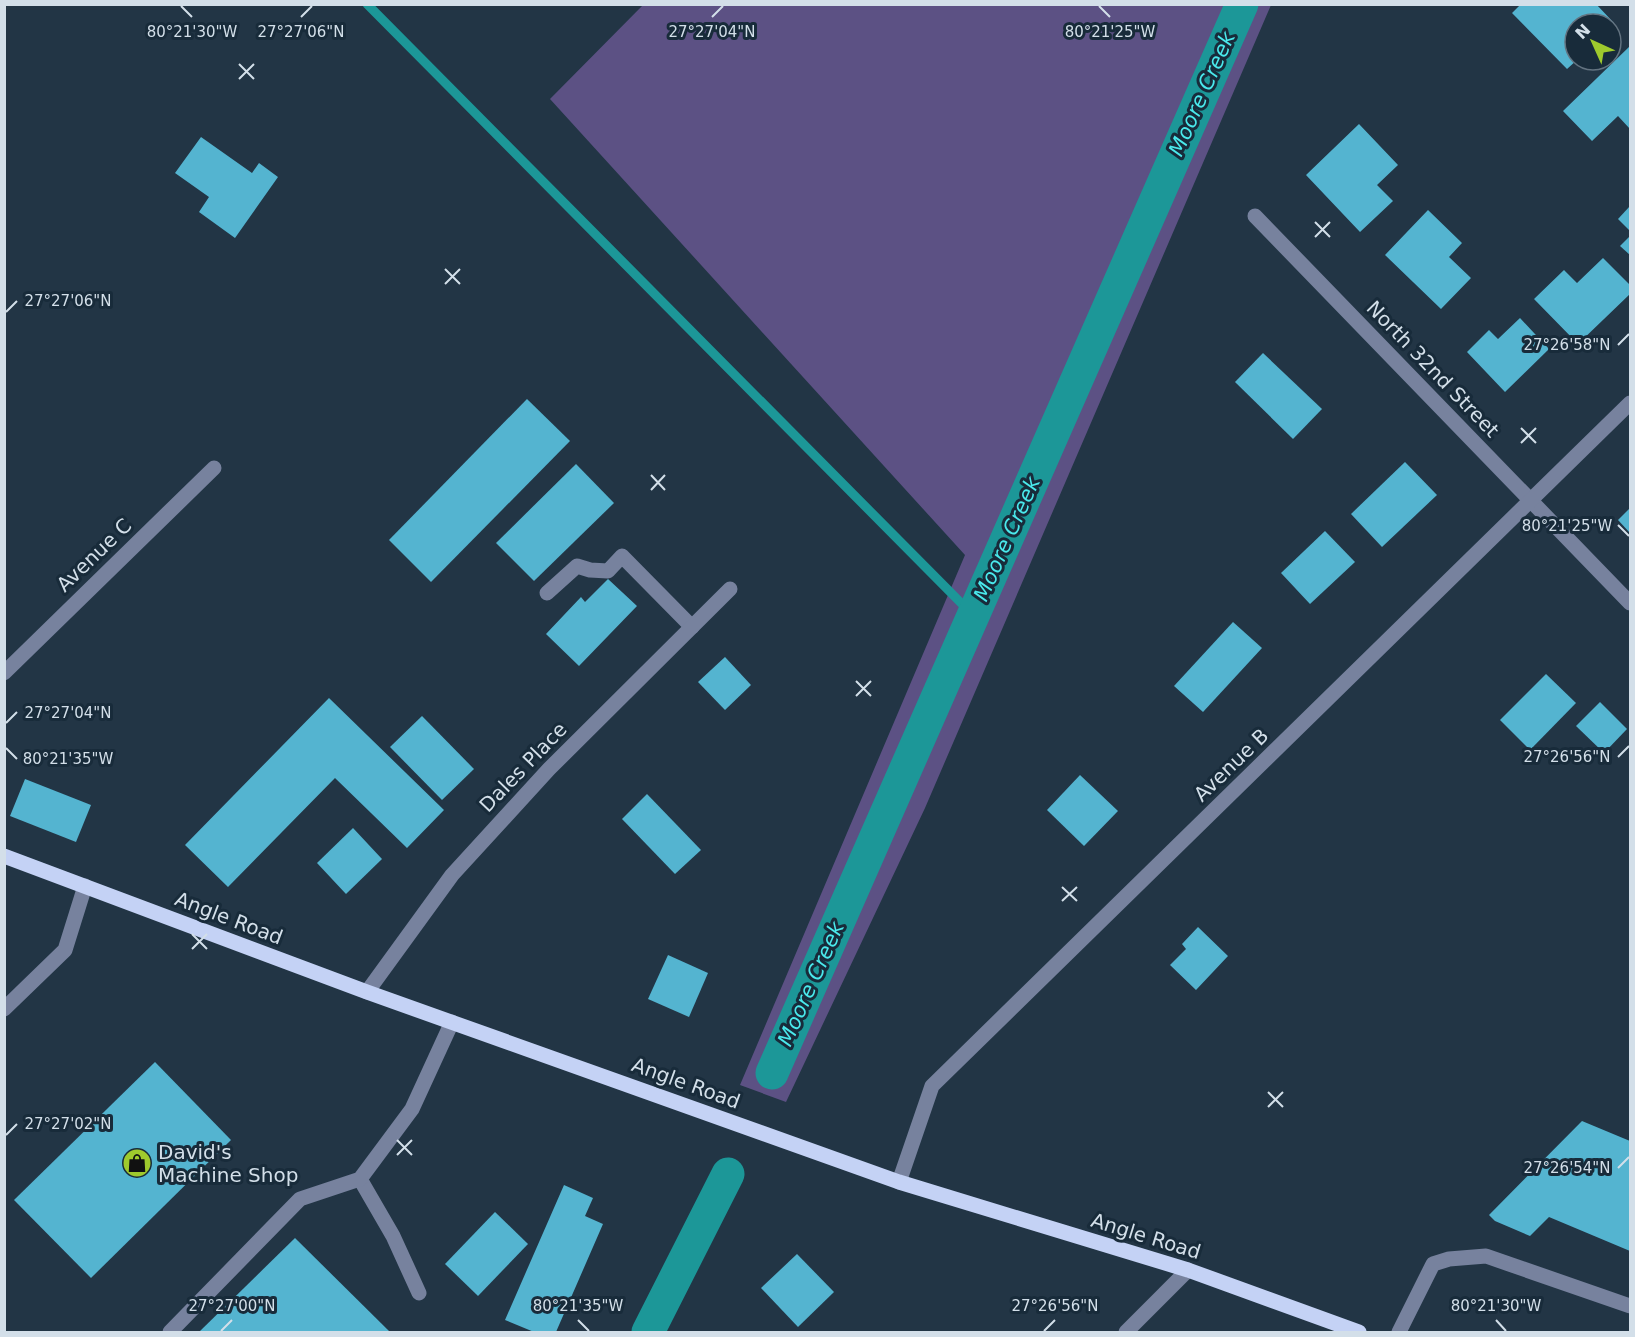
<svg xmlns="http://www.w3.org/2000/svg" width="1635" height="1337" font-family="'DejaVu Sans',sans-serif">
<rect width="100%" height="100%" fill="#223545"/>
<path fill="#5c5184" d="M643,5H1271L925,808L786,1102L740,1085L965,555L550,99Z"/>
<g fill="none" stroke-linecap="round" stroke-linejoin="round">
<path stroke="#1c9798" stroke-width="9" d="M367,4L973,615"/>
<g stroke="#1c9798" stroke-width="33">
<path d="M772,1073L1242,4"/>
<path d="M648,1332L728,1174"/>
</g>
</g>
<g fill="#54b4d0">
<path d="M1521,4H1596L1614,23L1611,26V24H1575V60H1577L1567,69L1512,13Z"/>
<path d="M1630,46V129L1618,116L1592,141L1563,111Z"/>
<path d="M1359,124L1398,165L1377,185L1393,201L1360,232L1306,175Z"/>
<path d="M201,137L252,173L259,163L278,177L235,238L199,212L209,197L175,173Z"/>
<path d="M1630,206V231L1618,219Z"/>
<path d="M1428,210L1462,243L1449,257L1471,278L1441,309L1385,255Z"/>
<path d="M1630,236V255L1620,246Z"/>
<path d="M1603,258L1630,285V294L1578,344L1534,299L1564,270L1577,283Z"/>
<path d="M1520,318L1549,349L1505,392L1467,352L1489,330L1498,339Z"/>
<path d="M1263,353L1322,409L1293,439L1235,382Z"/>
<path d="M527,399L570,441L431,582L389,540Z"/>
<path d="M1405,462L1437,495L1382,547L1351,514Z"/>
<path d="M576,464L614,503L534,581L496,543Z"/>
<path d="M1630,508V533L1618,520Z"/>
<path d="M1325,531L1355,562L1310,604L1281,573Z"/>
<path d="M608,579L637,606L579,666L546,634L581,597L585,602Z"/>
<path d="M1233,622L1262,648L1203,712L1174,686Z"/>
<path d="M725,657L751,685L725,710L698,682Z"/>
<path d="M1546,674L1576,703L1530,750L1500,720Z"/>
<path d="M329,698L444,810L407,848L335,778L228,887L185,845Z"/>
<path d="M1600,702L1627,729L1604,753L1576,726Z"/>
<path d="M422,716L474,769L442,800L390,747Z"/>
<path d="M1080,775L1118,811L1084,846L1047,810Z"/>
<path d="M25,779L91,805L76,842L10,816Z"/>
<path d="M647,794L701,850L675,874L622,819Z"/>
<path d="M353,828L382,859L346,894L317,863Z"/>
<path d="M1198,927L1228,956L1196,990L1170,965L1186,949L1182,944Z"/>
<path d="M668,955L708,973L689,1017L648,999Z"/>
<path d="M155,1062L231,1140L91,1278L14,1200Z"/>
<path d="M1582,1121L1630,1141V1251L1549,1217L1530,1236L1495,1221L1489,1215Z"/>
<path d="M564,1185L593,1198L585,1216L603,1224L556,1332H534L505,1320Z"/>
<path d="M495,1212L528,1244L478,1296L445,1264Z"/>
<path d="M295,1238L390,1332H199Z"/>
<path d="M797,1254L834,1292L798,1327L761,1288Z"/>
</g>
<g fill="none" stroke-linecap="round" stroke-linejoin="round">
<g stroke="#77829e" stroke-width="15">
<path d="M1255,216L1630,603"/>
<path d="M547,593L577,566L590,570L608,571L622,556L692,627"/>
<path d="M4,673L214,468"/>
<path d="M367,992L452,875L549,769L730,589"/>
<path d="M4,1009L65,950L85,886"/>
<path d="M360,1179L393,1236L419,1293"/>
<path d="M899,1182L932,1086L1630,403"/>
<path d="M170,1332L300,1199L360,1179L412,1109L452,1022"/>
<path d="M1126,1332L1188,1270"/>
<path d="M1399,1332L1433,1264L1449,1259L1486,1256L1630,1306"/>
</g>
<path stroke="#c4d2f5" stroke-width="15" d="M4,856L367,992L899,1182L1188,1270L1359,1332"/>
</g>
<path fill="none" stroke="#d3dfe9" stroke-width="2" d="M181,6L192,17M1099,6L1110,17M301,17L312,6M712,17L723,6M239,64L254,79M239,79L254,64M1315,222L1330,237M1315,237L1330,222M445,269L460,284M445,284L460,269M6,312L17,301M1618,345L1629,334M1521,428L1536,443M1521,443L1536,428M651,475L665,490M651,490L665,475M1618,525L1629,536M856,681L871,696M856,696L871,681M6,723L17,712M6,748L17,759M1618,757L1629,746M1062,887L1077,901M1062,901L1077,887M192,934L207,949M192,949L207,934M1268,1092L1283,1107M1268,1107L1283,1092M6,1135L17,1124M397,1140L412,1155M397,1155L412,1140M1618,1168L1629,1157M578,1320L589,1331M1496,1320L1506,1331M221,1331L232,1320M1044,1331L1055,1320"/>
<defs>
<g id="shop-disc" transform="scale(1.5)"><circle r="9.5" fill="#9fca2d" stroke="#182b3a"/><path d="M-5-2.5h2.3a2.7 3.5 0 0 1 5.4 0H5L5.5 6h-11ZM-1.5-2.5h3a1.5 2.3 0 0 0-3 0Z" fill="#111"/></g>
</defs>
<g fill-rule="evenodd">
<use href="#shop-disc" x="137" y="1163"/>
</g>
<g text-anchor="middle" dominant-baseline="central" stroke-width="6" stroke-linejoin="round" paint-order="stroke">
<g font-size="20" fill="#d3dfe9" stroke="#182b3a">
<text transform="translate(1433 369) rotate(46)">North 32nd Street</text>
<text transform="translate(94 555) rotate(-44)">Avenue C</text>
<text transform="translate(1231 765) rotate(-44)">Avenue B</text>
<text transform="translate(523 767) rotate(-46)">Dales Place</text>
<text transform="translate(229 918) rotate(21)">Angle Road</text>
<text transform="translate(686 1083) rotate(20)">Angle Road</text>
<text transform="translate(1146 1236) rotate(17)">Angle Road</text>
</g>
<g font-size="20" fill="#d3dfe9" stroke="#182b3a" text-anchor="start">
<text x="158" y="1152">David's<tspan x="158" dy="23">Machine Shop</tspan></text>
</g>
<g font-size="21" font-style="italic" fill="#4ae9ec" stroke="#182b3a">
<text transform="translate(1202 94) rotate(-66)">Moore Creek</text>
<text transform="translate(1007 539) rotate(-66)">Moore Creek</text>
<text transform="translate(811 984) rotate(-66)">Moore Creek</text>
</g>
</g>
<g font-size="15" text-anchor="middle" fill="#d3dfe9" stroke="#182b3a" stroke-width="6" stroke-linejoin="round" paint-order="stroke">
<text x="192" y="37">80°21'30"W</text>
<text x="301" y="37">27°27'06"N</text>
<text x="1110" y="37">80°21'25"W</text>
<text x="712" y="37">27°27'04"N</text>
<text x="68" y="306">27°27'06"N</text>
<text x="1567" y="350">27°26'58"N</text>
<text x="1567" y="531">80°21'25"W</text>
<text x="68" y="718">27°27'04"N</text>
<text x="1567" y="762">27°26'56"N</text>
<text x="68" y="764">80°21'35"W</text>
<text x="68" y="1129">27°27'02"N</text>
<text x="1567" y="1173">27°26'54"N</text>
<text x="232" y="1311">27°27'00"N</text>
<text x="1055" y="1311">27°26'56"N</text>
<text x="578" y="1311">80°21'35"W</text>
<text x="1496" y="1311">80°21'30"W</text>
</g>
<rect width="1635" height="1337" fill="none" stroke="#d3dfe9" stroke-width="12"/>
<g transform="translate(1593 42) rotate(315)"><circle r="28" fill="#182b3a" stroke="#637380" stroke-width="1.5"/>
<path d="M0-4.5L10 22L0 15L-10 22Z" fill="#9fca2d"/>
<text y="-9" font-size="16" font-weight="bold" text-anchor="middle" fill="#d3dfe9">N</text>
</g>
</svg>
